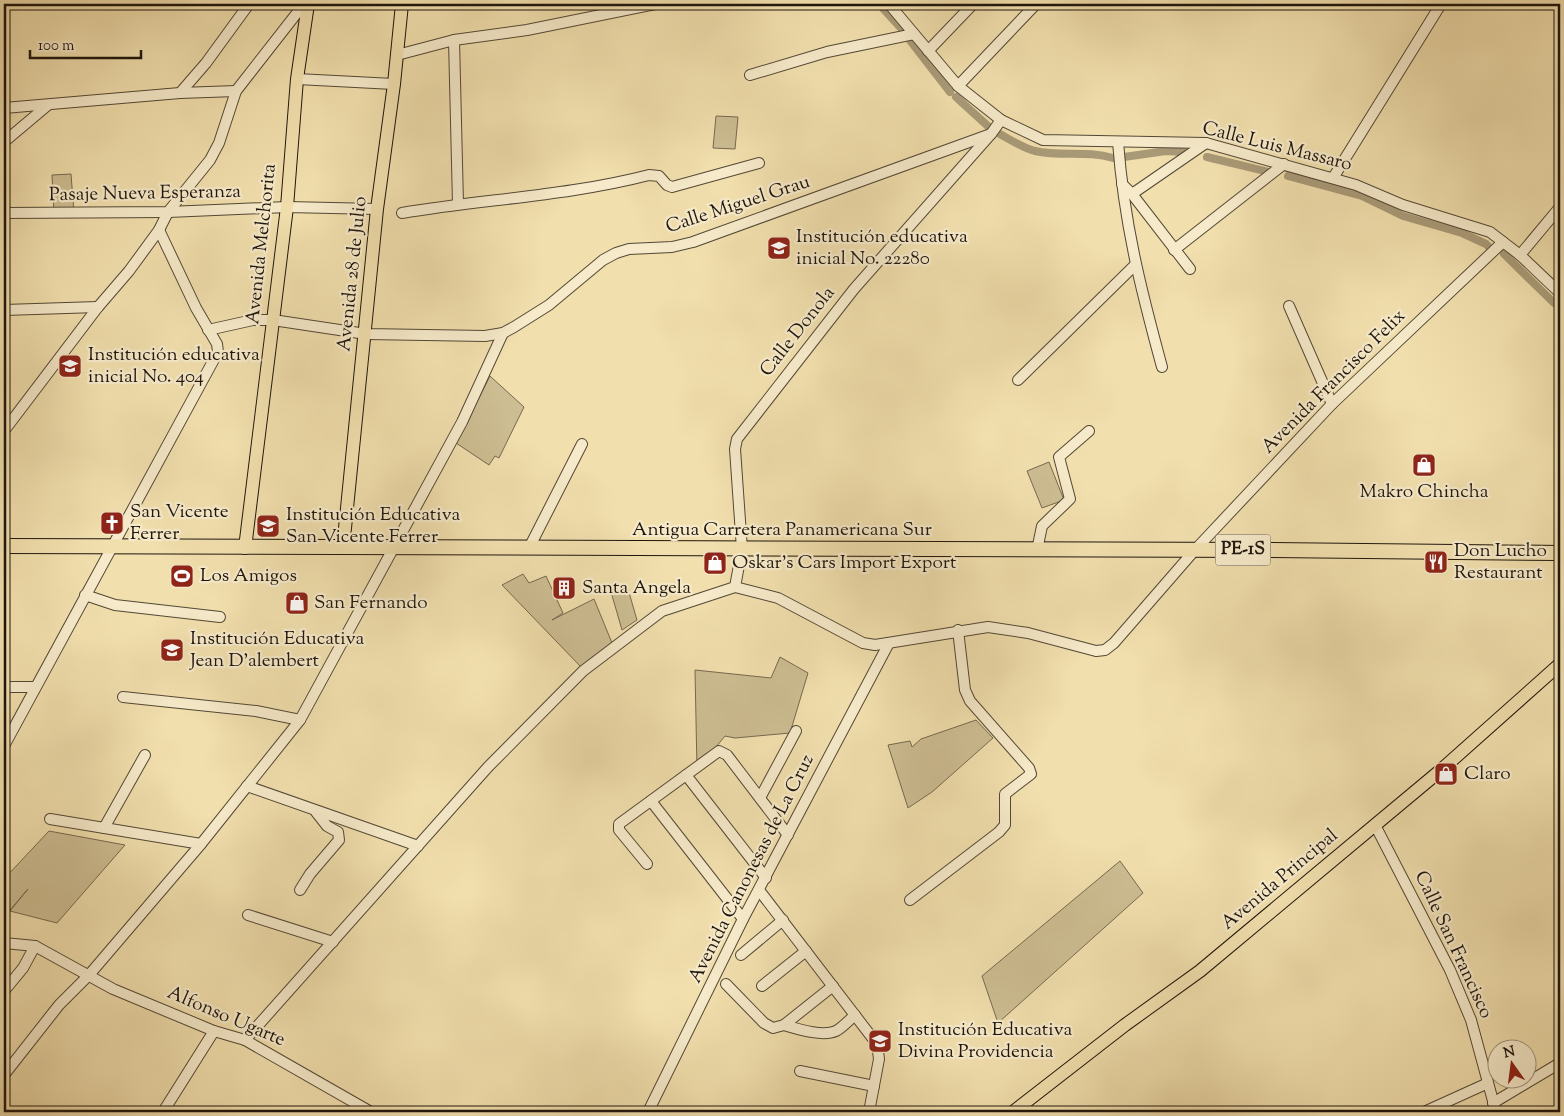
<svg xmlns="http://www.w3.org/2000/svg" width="1564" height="1116" font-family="'Sorts Mill Goudy',serif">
<rect width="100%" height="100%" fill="#f1dfad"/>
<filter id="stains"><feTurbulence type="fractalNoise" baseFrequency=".004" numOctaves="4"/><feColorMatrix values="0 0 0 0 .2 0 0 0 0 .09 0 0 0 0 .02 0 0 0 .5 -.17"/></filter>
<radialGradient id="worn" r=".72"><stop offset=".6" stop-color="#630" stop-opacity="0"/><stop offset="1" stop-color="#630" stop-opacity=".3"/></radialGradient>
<g fill="#cdbd92" stroke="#766950">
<path d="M716,116L738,117L735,149L713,148Z"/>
<path d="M71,174L74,213L54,214L52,175Z"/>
<path d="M490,376L524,407L499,458L495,456L489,465L456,443Z"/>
<path d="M1049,462L1064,500L1042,508L1027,471Z"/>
<path d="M523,574L529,583L546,576L563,613L552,620L594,599L612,643L581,667L502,585Z"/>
<path d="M628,589L637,620L622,630L611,592Z"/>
<path d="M780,657L808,673L790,733L735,738L725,736L697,770L695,670L771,678Z"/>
<path d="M976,720L993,738L932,792L908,808L888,745L910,741L912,747L921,739Z"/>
<path d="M49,831L125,845L57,923L10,911L28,889L4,917V879Z"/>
<path d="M1120,861L1143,893L998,1023L982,976Z"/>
</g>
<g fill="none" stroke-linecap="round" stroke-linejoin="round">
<g stroke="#a99a77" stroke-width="8">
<path d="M879,4L901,28"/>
<path d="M909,39L950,92"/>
<path d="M956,97L990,128"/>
<path d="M996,132C1008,138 1022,148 1035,151C1061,157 1087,150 1113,158"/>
<path d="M1124,157L1166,151L1183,152"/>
<path d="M1207,157L1273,173"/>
<path d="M1288,176L1362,196L1403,216L1462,233L1486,244L1490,248"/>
<path d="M1504,254L1553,302L1560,307"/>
</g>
<g stroke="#534835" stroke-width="12">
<g id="minor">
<path d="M889,4L958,86L1001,120L1043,140L1206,143L1356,185L1403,205L1490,232L1520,255L1560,293"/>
<path d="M1556,4H1560"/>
<path d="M454,40L458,204"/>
<path d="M928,51L973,4"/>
<path d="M397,55L454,40L527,30L655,4"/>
<path d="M750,75L827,52L914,34"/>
<path d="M297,79L394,84"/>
<path d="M958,86L1036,4"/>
<path d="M180,93L206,63L249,4"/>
<path d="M4,108L180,93L236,91"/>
<path d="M4,142L48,105"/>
<path d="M1118,142C1124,223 1141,290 1162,367"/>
<path d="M1333,178L1441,4"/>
<path d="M1122,184L1132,194L1190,269"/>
<path d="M1132,194L1206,143"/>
<path d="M4,213L168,212L287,207L377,209"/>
<path d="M402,213C485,199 568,196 649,175L659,176L667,185L672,187L759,163"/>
<path d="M1174,250L1284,164"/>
<path d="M1520,255L1560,207"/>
<path d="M1289,306L1332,404"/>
<path d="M4,310L98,307"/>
<path d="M208,330L253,320H273L366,334L485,336L503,333L514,327L549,305L603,260L616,253L629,249L672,247L693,242L991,134"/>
<path d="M1018,380L1134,266"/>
<path d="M4,431L98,307L129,271L159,230L168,212L210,160L219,143L236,91L304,4"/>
<path d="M529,548L582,444"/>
<path d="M1037,550L1042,526L1070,499L1059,457L1089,431"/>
<path d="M735,587L778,598L863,643L875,645L988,627L1028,633L1096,651L1105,650L1114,643L1194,551L1332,404L1503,242"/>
<path d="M735,587L742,549L735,449L737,439L854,289L991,134L1001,120"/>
<path d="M85,595L115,605L220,617"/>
<path d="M4,687H35"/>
<path d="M123,697L256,711L300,720"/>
<path d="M4,746L218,352L217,344L196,308L159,230"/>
<path d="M686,775L766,878"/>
<path d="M247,786L418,846"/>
<path d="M760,798L796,731"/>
<path d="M651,801L743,919"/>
<path d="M50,819L201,844"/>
<path d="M1375,825L1450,970L1471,1020L1496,1112"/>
<path d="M104,828L145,755"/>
<path d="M647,864L619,830V824L719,751L727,755L788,835"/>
<path d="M300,890L310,874L339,840L338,832L327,826L316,812"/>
<path d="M759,890L877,1044L879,1059L869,1112"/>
<path d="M910,900L999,832L1005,825V794L1031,774L1029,768L970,701L965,690L958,630"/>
<path d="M248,915L333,942"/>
<path d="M4,943L35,946L113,989L214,1031L245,1040L371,1112"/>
<path d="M741,955L783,920"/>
<path d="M726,984L764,1023L773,1028L784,1025L833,986"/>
<path d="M762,986L806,951"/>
<path d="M4,991L23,968L35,946"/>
<path d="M784,1025C798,1029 822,1037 836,1031C843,1027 849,1020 855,1015"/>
<path d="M245,1040L488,767L583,671L662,611L735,587"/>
<path d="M800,1071L874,1086"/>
<path d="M4,1075L59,1005L89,975L201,844L300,720L462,422L503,333"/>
<path d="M1493,1103L1560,1063"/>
<path d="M163,1112L214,1031"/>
<path d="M648,1112L743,919L889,643"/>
<path d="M1424,1112L1488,1083"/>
</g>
</g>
<g stroke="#1e150d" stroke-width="14">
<g id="major">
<path d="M245,548L287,207L297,79L308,4"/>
<path d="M343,548L377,209L394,84L402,4"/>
<path d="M1013,1112L1125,1025L1200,971L1441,770L1560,664"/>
</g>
</g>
<g stroke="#1e150d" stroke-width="16">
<path id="highway" d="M4,546L1272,550L1560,553"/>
</g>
<use href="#minor" stroke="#f6eaca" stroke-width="10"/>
<use href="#major" stroke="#f1dfad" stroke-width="12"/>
<use href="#highway" stroke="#f1dfad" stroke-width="14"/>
</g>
<defs>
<g id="school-square" transform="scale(1.25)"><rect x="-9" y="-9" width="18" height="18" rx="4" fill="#8f2418" stroke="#f6eaca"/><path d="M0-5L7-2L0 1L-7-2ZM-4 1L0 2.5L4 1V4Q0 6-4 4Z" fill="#fff"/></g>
<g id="shop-square" transform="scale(1.25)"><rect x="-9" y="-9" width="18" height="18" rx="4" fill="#8f2418" stroke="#f6eaca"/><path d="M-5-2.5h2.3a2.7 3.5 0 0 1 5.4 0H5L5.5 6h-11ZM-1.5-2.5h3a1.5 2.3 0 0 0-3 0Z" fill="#fff"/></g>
<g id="church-square" transform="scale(1.25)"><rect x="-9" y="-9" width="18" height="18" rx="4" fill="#8f2418" stroke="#f6eaca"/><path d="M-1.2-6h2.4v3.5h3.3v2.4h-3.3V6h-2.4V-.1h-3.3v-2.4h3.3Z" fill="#fff"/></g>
<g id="restaurant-square" transform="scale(1.25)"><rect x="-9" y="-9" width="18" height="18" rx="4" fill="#8f2418" stroke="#f6eaca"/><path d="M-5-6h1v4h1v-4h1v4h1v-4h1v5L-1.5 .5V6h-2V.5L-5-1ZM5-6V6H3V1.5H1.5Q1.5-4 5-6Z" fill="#fff"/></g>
<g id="stadium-square" transform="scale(1.25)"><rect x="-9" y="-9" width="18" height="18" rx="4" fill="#8f2418" stroke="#f6eaca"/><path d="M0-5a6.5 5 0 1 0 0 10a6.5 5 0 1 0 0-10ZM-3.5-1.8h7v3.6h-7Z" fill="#fff"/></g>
<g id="building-square" transform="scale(1.25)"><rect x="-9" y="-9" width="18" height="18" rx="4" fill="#8f2418" stroke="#f6eaca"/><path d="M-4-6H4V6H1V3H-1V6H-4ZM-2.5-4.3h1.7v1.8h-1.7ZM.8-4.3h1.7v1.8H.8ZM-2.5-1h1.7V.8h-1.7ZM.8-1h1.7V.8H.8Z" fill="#fff"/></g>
</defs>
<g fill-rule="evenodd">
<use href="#school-square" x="779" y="248"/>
<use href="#school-square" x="70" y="366"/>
<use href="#shop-square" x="1424" y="465"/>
<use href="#church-square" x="112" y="523"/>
<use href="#school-square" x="268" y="526"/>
<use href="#restaurant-square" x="1436" y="562"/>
<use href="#shop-square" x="715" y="563"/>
<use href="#stadium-square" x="182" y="576"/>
<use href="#building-square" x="564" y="588"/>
<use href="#shop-square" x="297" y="603"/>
<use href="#school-square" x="172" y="650"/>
<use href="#shop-square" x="1446" y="774"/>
<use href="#school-square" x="880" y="1041"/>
</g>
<g text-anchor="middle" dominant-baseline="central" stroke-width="4.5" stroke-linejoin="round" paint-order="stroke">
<rect fill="#f6eaca" stroke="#5f5546" stroke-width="1" x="1215.5" y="534.5" width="55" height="31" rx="4"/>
<g font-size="18" font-weight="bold" fill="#1e150d">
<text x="1243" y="550">PE-1S</text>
</g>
<g font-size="19" fill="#1e150d" stroke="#f6eaca">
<text transform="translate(1277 147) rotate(14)">Calle Luis Massaro</text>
<text transform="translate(145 194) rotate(-1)">Pasaje Nueva Esperanza</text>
<text transform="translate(738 205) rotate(-18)">Calle Miguel Grau</text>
<text transform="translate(262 244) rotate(-84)">Avenida Melchorita</text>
<text transform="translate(353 274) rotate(-84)">Avenida 28 de Julio</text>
<text transform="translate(798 332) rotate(-52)">Calle Donola</text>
<text transform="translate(1334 382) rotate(-45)">Avenida Francisco Felix</text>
<text x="782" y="530">Antigua Carretera Panamericana Sur</text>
<text transform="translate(752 869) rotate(-63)">Avenida Canonesas de La Cruz</text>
<text transform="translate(1280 880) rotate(-40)">Avenida Principal</text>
<text transform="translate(1453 945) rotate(65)">Calle San Francisco</text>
<text transform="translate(226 1017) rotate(23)">Alfonso Ugarte</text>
</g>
<g font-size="19" fill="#1e150d" stroke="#f6eaca" text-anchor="start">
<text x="796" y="237">Institución educativa<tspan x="796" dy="22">inicial No. 22280</tspan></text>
<text x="88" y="355">Institución educativa<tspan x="88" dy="22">inicial No. 404</tspan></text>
<text x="1424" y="492" text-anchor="middle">Makro Chincha</text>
<text x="130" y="512">San Vicente<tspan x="130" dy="22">Ferrer</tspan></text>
<text x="286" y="515">Institución Educativa<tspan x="286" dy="22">San Vicente Ferrer</tspan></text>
<text x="1454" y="551">Don Lucho<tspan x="1454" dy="22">Restaurant</tspan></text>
<text x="732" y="563">Oskar's Cars Import Export</text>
<text x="200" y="576">Los Amigos</text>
<text x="582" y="588">Santa Angela</text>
<text x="314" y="603">San Fernando</text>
<text x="190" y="639">Institución Educativa<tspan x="190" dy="22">Jean D'alembert</tspan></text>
<text x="1464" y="774">Claro</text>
<text x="898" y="1030">Institución Educativa<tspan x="898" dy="22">Divina Providencia</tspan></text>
</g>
</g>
<rect width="1564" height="1116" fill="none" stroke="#f1dfad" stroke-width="20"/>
<rect x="5" y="5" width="1554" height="1106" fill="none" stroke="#1e150d" stroke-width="2.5"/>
<rect x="10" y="10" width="1544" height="1096" fill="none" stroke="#1e150d"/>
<g transform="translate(1512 1064) rotate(346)"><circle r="24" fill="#f6eaca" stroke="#a0957e"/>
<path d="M0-4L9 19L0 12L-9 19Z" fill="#8f2418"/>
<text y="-8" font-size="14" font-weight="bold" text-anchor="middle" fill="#1e150d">N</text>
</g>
<path d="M30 50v8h111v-8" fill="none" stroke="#1e150d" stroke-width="2.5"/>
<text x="38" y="50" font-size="15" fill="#1e150d" stroke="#f6eaca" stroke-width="4" paint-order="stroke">100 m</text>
<rect width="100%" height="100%" filter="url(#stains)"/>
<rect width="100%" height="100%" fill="url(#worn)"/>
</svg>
